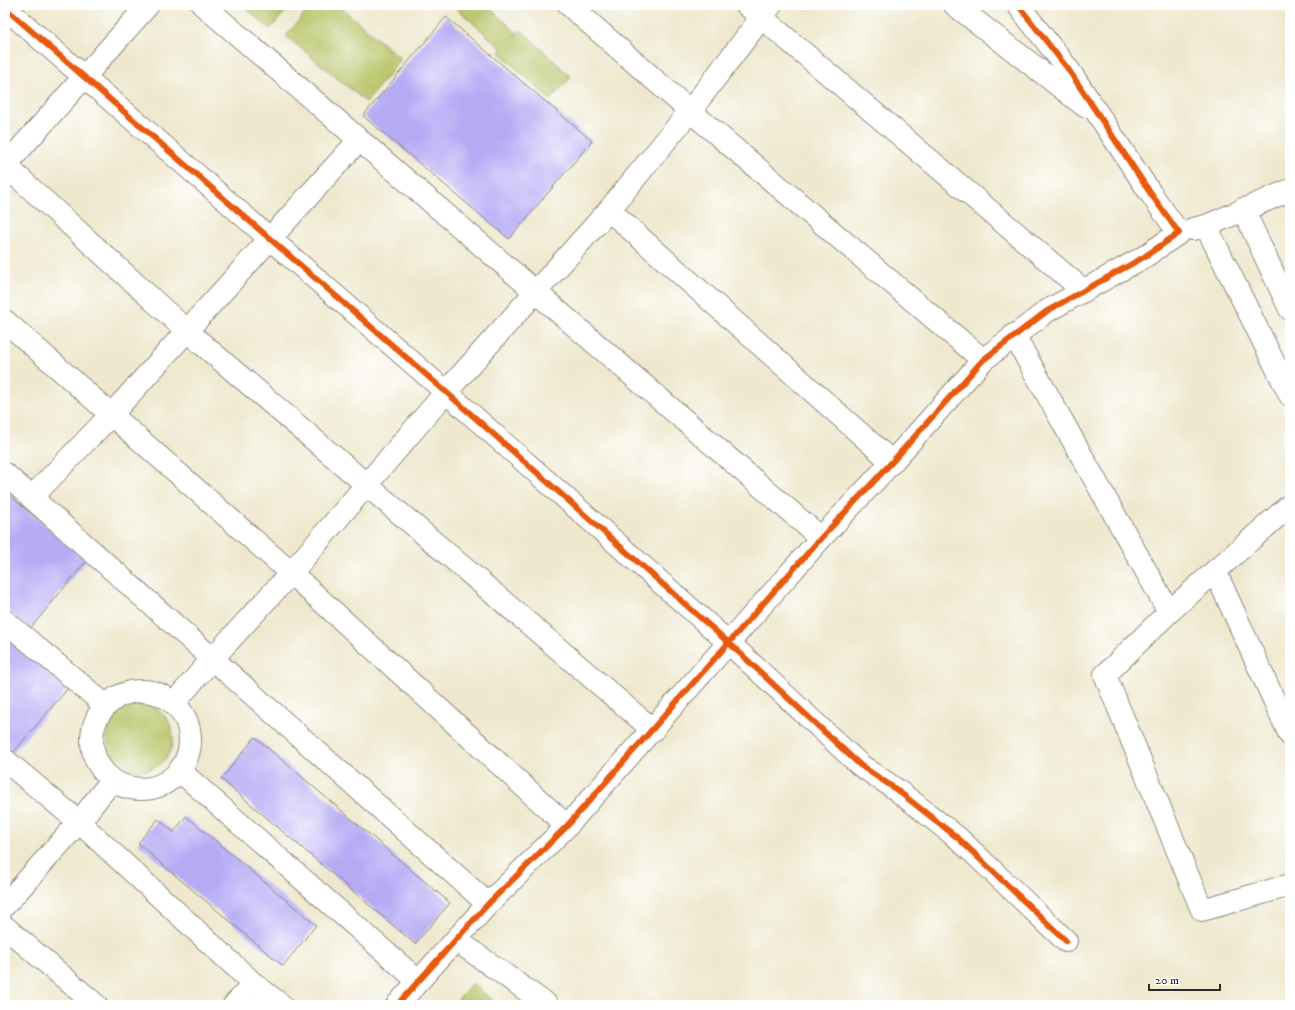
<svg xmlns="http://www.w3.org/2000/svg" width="1295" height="1010" font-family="'IM FELL DW Pica',serif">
<rect width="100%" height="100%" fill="#fff"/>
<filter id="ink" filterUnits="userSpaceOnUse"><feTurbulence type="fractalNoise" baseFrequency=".025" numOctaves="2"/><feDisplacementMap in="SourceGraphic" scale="8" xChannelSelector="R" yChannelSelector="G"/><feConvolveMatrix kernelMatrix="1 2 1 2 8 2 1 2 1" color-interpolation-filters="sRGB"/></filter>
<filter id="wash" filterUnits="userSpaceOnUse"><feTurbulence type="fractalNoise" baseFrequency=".012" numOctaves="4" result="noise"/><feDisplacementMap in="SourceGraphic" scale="16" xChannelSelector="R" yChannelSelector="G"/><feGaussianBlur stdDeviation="0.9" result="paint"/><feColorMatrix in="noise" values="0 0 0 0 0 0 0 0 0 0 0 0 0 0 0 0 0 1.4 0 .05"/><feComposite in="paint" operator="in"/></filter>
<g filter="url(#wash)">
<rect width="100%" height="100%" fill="#efe8ce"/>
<g fill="#b7c467" stroke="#717849">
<path d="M242,5H291L270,29Z"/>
<path d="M312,5H338L401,59L366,102L286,36Z"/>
<path d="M453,5H486L517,33L511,39L521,30L571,77L550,100L500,53L502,49Z"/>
<circle cx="140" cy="738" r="33"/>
<path d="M472,983L498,1005H454Z"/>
</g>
<g id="blocks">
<g fill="#b5abf5">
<path d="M446,17L592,141L509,239L363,116Z"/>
<path d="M5,492L87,560L30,629L5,608Z"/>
<path d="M5,631L70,686L12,754L5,748Z"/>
<path d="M255,737L450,903L415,944L221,779Z"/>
<path d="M186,816L316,925L283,966L151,855V854L138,843L158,819L174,832Z"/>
</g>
</g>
</g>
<g filter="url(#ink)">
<use href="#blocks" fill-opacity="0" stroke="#8d8a7c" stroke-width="1"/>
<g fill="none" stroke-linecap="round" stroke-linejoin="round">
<g stroke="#8d8a7c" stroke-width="24">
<g id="minor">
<path d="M203,5L821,538"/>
<path d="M569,5L690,111L983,360"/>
<path d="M747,5L1084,291"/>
<path d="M955,5L1085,106"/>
<path d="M5,8L446,392L729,643L860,765L897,790L959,839L1066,941"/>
<path d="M5,165L187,331L653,730"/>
<path d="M5,166L148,5"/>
<path d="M1243,209L1290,309"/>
<path d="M609,210L892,462"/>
<path d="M1206,226L1290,395"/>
<path d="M1193,229L1206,226L1290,190"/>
<path d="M5,321L291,573L567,826"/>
<path d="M1014,335L1169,612L1105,675L1202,910L1290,885"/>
<path d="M5,474L488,904"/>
<path d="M32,497L111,415L359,140"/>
<path d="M1215,571L1290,735"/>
<path d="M1169,612L1290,505"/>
<path d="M5,621L105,705"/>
<circle cx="141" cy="740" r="49"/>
<path d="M174,703L213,658L291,573L446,392L609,210L690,111L771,5"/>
<path d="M5,760L79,822L254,984L281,1005"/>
<path d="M180,771L418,981"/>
<path d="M5,905L79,822L112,780"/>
<path d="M5,927L96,1005"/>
<path d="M456,940L547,1005"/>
<path d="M234,1005L254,984"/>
<path d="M397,1005L488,904L567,826L821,538L892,462L983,360L1047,311L1144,257L1179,233L1151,194L1068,69L1018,5"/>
</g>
</g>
<use href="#minor" stroke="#fff" stroke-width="22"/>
<g stroke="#fff" stroke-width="8">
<g id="cycleway">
<path d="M5,8L446,392L729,643L860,765L897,790L959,839L1066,941"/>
<path d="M397,1005L488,904L567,826L821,538L892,462L983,360L1047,311L1144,257L1179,233L1151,194L1068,69L1018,5"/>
</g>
</g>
<use href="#cycleway" stroke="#e8590c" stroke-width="6"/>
</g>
</g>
<rect width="1295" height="1010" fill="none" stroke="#fff" stroke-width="20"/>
<path d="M1149 984v6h71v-6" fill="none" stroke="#2b2b2b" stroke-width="2"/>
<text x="1155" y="984" font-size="12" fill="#2b2b2b" stroke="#ffffff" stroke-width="3" paint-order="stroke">20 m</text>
</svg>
